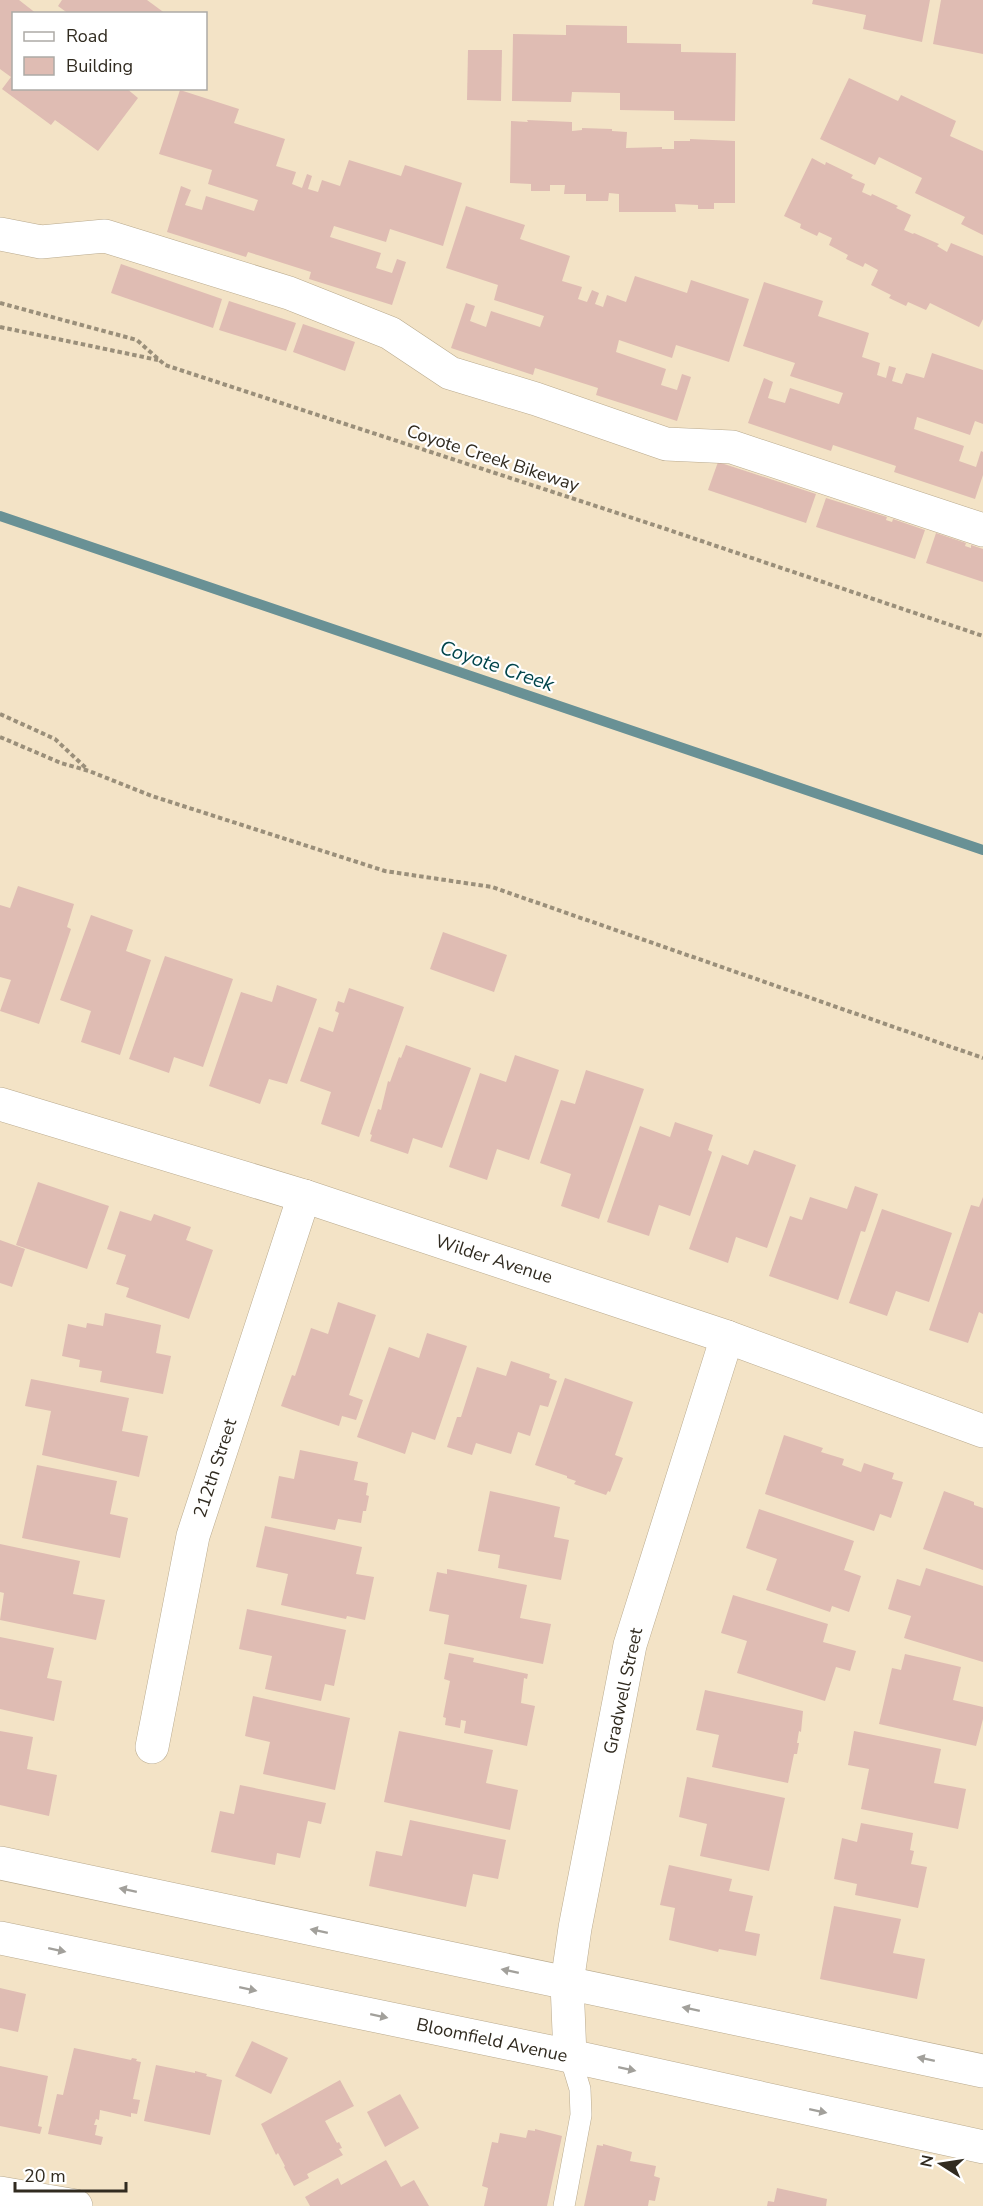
<svg xmlns="http://www.w3.org/2000/svg" width="983" height="2206" font-family="'Nunito Sans',sans-serif">
<rect width="100%" height="100%" fill="#f3e3c6"/>
<g fill="none" stroke-linecap="round" stroke-linejoin="round">
<path stroke="#699195" stroke-width="10" d="M0,516L983,850"/>
</g>
<g fill="#dfbcb3">
<path d="M0,0H19L37,14H14V88H126L138,98L98,151L55,120L51,125L2,89L11,77L0,69Z"/>
<path d="M62,0H147L166,14H69L58,6Z"/>
<path d="M813,0H930L922,42L863,29L866,15L812,4Z"/>
<path d="M941,0H983V54L933,44Z"/>
<path d="M566,25L627,26V43L681,44V52L736,53L735,121L674,120V111L620,110V93L572,92L571,102L512,101L513,34L566,35Z"/>
<path d="M468,50H502L501,101L467,100Z"/>
<path d="M849,78L898,101L901,95L956,121L950,136L983,151V235L961,224L965,217L915,193L922,178L879,157L875,165L820,139Z"/>
<path d="M180,90L239,109L234,123L285,139L276,166L296,172L292,184L302,188L307,174L312,176L308,189L318,192L322,180L340,186L349,160L401,176L405,165L462,183L443,246L390,229L386,242L334,226L330,237L381,253L376,268L392,273L397,259L406,262L392,305L309,279L311,272L248,252L246,257L167,232L181,186L191,190L185,205L202,210L206,196L254,211L258,200L208,184L212,170L159,154Z"/>
<path d="M527,120L572,122V131L582,130V128L612,129V131L627,132L626,148L662,147V149H674V141H690V139L735,141V203H714V209H698V205L675,204L676,212H619V194L609,193L608,201H586V194H564L565,185H550V191H531V184L510,183L511,121L528,122Z"/>
<path d="M812,158L825,165L826,162L853,175L851,178L865,184L862,192L871,196L872,194L898,206L896,208L911,215L904,230L913,234L914,233L939,244L937,246L947,252L951,243L983,256V319L979,327L930,303L926,310L908,302L906,306L889,298L891,295L871,285L878,270L865,263L863,267L846,259L848,255L829,245L832,238L819,232L817,236L800,228L801,224L784,216Z"/>
<path d="M466,206L525,225L520,239L570,256L562,281L582,287L578,299L587,302L592,290L599,293L595,304L603,307L607,295L626,302L635,276L687,293L691,280L749,299L729,362L676,345L672,358L619,340L616,352L666,369L661,385L677,390L682,374L691,377L677,421L596,395L598,388L535,368L533,375L451,348L466,303L475,306L470,321L486,327L491,311L540,327L544,316L494,300L498,285L446,268Z"/>
<path d="M121,264L222,299L213,328L111,293Z"/>
<path d="M764,282L823,301L818,316L869,333L862,357L880,363L877,375L886,378L889,366L896,368L892,381L902,384L906,373L924,378L932,353L983,370V424L975,421L970,435L917,417L914,429L964,446L959,461L976,467L981,451L983,452V475L975,499L894,472L896,466L833,445L831,451L748,423L764,378L773,382L768,398L785,403L790,388L839,404L843,393L790,376L795,363L743,346Z"/>
<path d="M229,301L296,323L286,351L219,330Z"/>
<path d="M303,324L355,342L345,371L293,352Z"/>
<path d="M718,462L816,494L806,523L708,490Z"/>
<path d="M826,498L887,517L886,520L892,522L893,519L925,530L915,559L816,527Z"/>
<path d="M936,533L966,543L965,546L971,548V545L983,549V582L926,563Z"/>
<path d="M18,886L74,904L67,927L71,929L39,1024L0,1011L11,980L0,977V905L10,908Z"/>
<path d="M91,915L133,930L126,951L151,960L120,1055L81,1042L91,1011L60,1000Z"/>
<path d="M443,932L507,955L494,992L430,969Z"/>
<path d="M165,956L233,979L203,1067L174,1057L169,1073L129,1059Z"/>
<path d="M277,985L317,999L287,1084L269,1079L260,1104L209,1086L241,992L272,1002Z"/>
<path d="M349,988L404,1007L359,1137L321,1124L331,1092L300,1081L319,1027L333,1032L339,1013L335,1011L338,1001L344,1003Z"/>
<path d="M406,1045L471,1068L442,1148L413,1138L408,1154L370,1141L372,1135L370,1134L378,1109L381,1110L388,1081L390,1082L399,1057L401,1058Z"/>
<path d="M515,1055L559,1070L529,1160L497,1149L487,1180L449,1167L480,1073L506,1082Z"/>
<path d="M586,1070L644,1089L599,1219L561,1206L571,1174L540,1163L561,1100L575,1104Z"/>
<path d="M675,1122L713,1135L708,1150L712,1152L690,1216L659,1205L649,1236L607,1222L640,1126L670,1137Z"/>
<path d="M754,1150L796,1165L767,1248L736,1237L728,1263L689,1249L722,1155L748,1165Z"/>
<path d="M38,1182L109,1206L87,1269L16,1245Z"/>
<path d="M855,1186L878,1194L865,1232L861,1231L838,1300L769,1276L790,1216L802,1220L810,1197L847,1209Z"/>
<path d="M983,1197V1314L979,1312L968,1343L929,1330L971,1205L979,1207Z"/>
<path d="M882,1209L952,1233L929,1302L896,1291L887,1316L849,1303Z"/>
<path d="M120,1211L151,1221L154,1214L191,1227L186,1240L213,1250L189,1319L126,1297L129,1288L116,1284L126,1255L107,1249Z"/>
<path d="M0,1240L25,1249L12,1287L0,1283Z"/>
<path d="M338,1302L376,1315L349,1395L363,1400L356,1420L342,1416L339,1426L281,1406L292,1375L295,1376L311,1328L328,1334Z"/>
<path d="M105,1313L161,1325L156,1353L171,1356L163,1394L100,1382L102,1371L79,1367L80,1360L62,1356L68,1324L86,1328L87,1323L103,1326Z"/>
<path d="M427,1333L467,1346L435,1440L412,1432L405,1454L357,1437L389,1347L419,1358Z"/>
<path d="M511,1361L550,1374L549,1378L557,1381L548,1407L540,1405L530,1436L518,1432L511,1454L476,1443L472,1455L447,1447L457,1417H461L477,1367L506,1376Z"/>
<path d="M565,1378L633,1402L615,1455L623,1458L610,1492L608,1491L606,1495L574,1484L576,1481L567,1478V1476L535,1465Z"/>
<path d="M31,1379L129,1398L122,1431L148,1436L139,1477L42,1455L51,1411L25,1406Z"/>
<path d="M784,1435L823,1448L821,1452L844,1459L842,1465L861,1472L864,1463L894,1473L892,1479L903,1482L891,1518L880,1514L874,1531L765,1494Z"/>
<path d="M300,1450L358,1462L354,1480L368,1483L366,1495L369,1496L366,1511H363L361,1523L338,1519L335,1530L271,1518L279,1476L294,1479Z"/>
<path d="M37,1465L117,1481L110,1514L128,1518L120,1558L22,1538Z"/>
<path d="M490,1491L560,1507L554,1537L569,1540L561,1580L498,1568L500,1555L478,1551Z"/>
<path d="M944,1491L974,1502V1505L983,1508V1570L923,1549Z"/>
<path d="M759,1509L854,1541L844,1570L861,1576L849,1612L832,1606L830,1612L766,1590L777,1559L746,1548Z"/>
<path d="M265,1526L362,1547L356,1574L374,1577L365,1620L347,1616L346,1619L281,1605L288,1574L256,1567Z"/>
<path d="M0,1544L80,1561L73,1594L105,1600L96,1640L0,1620L4,1593L0,1592Z"/>
<path d="M926,1568L983,1586V1662L904,1638L911,1616L888,1609L897,1579L920,1586Z"/>
<path d="M447,1569L527,1585L520,1618L551,1624L543,1664L444,1644L449,1615L429,1611L437,1572L447,1574Z"/>
<path d="M733,1595L828,1624L823,1642L856,1651L850,1671L836,1667L825,1701L737,1673L747,1641L721,1633Z"/>
<path d="M247,1609L346,1630L334,1686L325,1684L321,1701L265,1689L272,1656L239,1649Z"/>
<path d="M0,1637L54,1648L47,1678L62,1681L54,1721L0,1709Z"/>
<path d="M449,1653L474,1658L473,1662L528,1674L527,1679L524,1678L521,1703L535,1706L527,1746L464,1733L466,1721L461,1720L460,1728L445,1725L446,1718L443,1717L450,1681L444,1679Z"/>
<path d="M905,1654L961,1667L953,1700L983,1707V1719L976,1746L879,1724L892,1668L901,1670Z"/>
<path d="M705,1690L803,1711L801,1732L799,1731L797,1743H799L797,1754H794L788,1783L712,1767L719,1735L696,1730Z"/>
<path d="M253,1696L350,1718L335,1790L263,1774L270,1742L245,1736Z"/>
<path d="M0,1731L33,1737L27,1769L57,1775L49,1816L0,1805Z"/>
<path d="M399,1731L493,1750L486,1783L518,1790L510,1830L384,1802Z"/>
<path d="M854,1731L941,1749L934,1783L966,1789L958,1829L861,1809L869,1769L848,1765Z"/>
<path d="M687,1777L785,1798L769,1871L700,1856L707,1824L679,1817Z"/>
<path d="M240,1785L326,1803L321,1824L308,1821L300,1858L277,1853L275,1865L211,1852L220,1811L234,1814Z"/>
<path d="M410,1820L506,1840L498,1879L473,1874L466,1907L369,1886L376,1851L402,1856Z"/>
<path d="M861,1823L913,1833L910,1850L914,1851L911,1864L927,1867L918,1908L855,1895L857,1884L834,1879L842,1838L857,1842Z"/>
<path d="M669,1865L732,1879L729,1891L753,1896L745,1931L760,1934L756,1956L719,1949L718,1952L669,1940L675,1908L660,1905Z"/>
<path d="M834,1906L901,1919L893,1953L925,1959L917,1999L820,1979Z"/>
<path d="M0,1988L26,1994L18,2032L0,2028Z"/>
<path d="M252,2041L288,2058L271,2094L235,2076Z"/>
<path d="M74,2048L131,2060L132,2058L137,2059L136,2061L141,2062L133,2099L140,2100L137,2114L131,2113V2117L100,2110L99,2120L96,2119L94,2125H97L95,2135L103,2137L101,2145L48,2134L57,2094L63,2095Z"/>
<path d="M156,2065L195,2073V2071L207,2074L206,2076L222,2080L210,2135L144,2121Z"/>
<path d="M0,2066L48,2076L38,2126L42,2127L40,2134L0,2126Z"/>
<path d="M340,2080L354,2106L325,2121L337,2143L339,2142L342,2148L339,2149L343,2155L307,2174L309,2178L294,2186L284,2167L285,2166L278,2153L276,2155L261,2124Z"/>
<path d="M400,2094L419,2128L385,2147L367,2112Z"/>
<path d="M535,2129L562,2136L547,2206H484L488,2188L482,2186L492,2142L498,2143L500,2133L526,2138L528,2130L535,2131Z"/>
<path d="M603,2144L632,2152L630,2161L656,2166L654,2176L660,2178L655,2201L649,2200L648,2206H584L597,2145L603,2146Z"/>
<path d="M386,2160L401,2187L414,2180L429,2206H310L305,2197L338,2178L341,2185Z"/>
<path d="M777,2188L827,2199L826,2206H767L768,2201L774,2202Z"/>
</g>
<g fill="none" stroke-linecap="round" stroke-linejoin="round">
<g stroke="#b9aa8e" stroke-width="22">
<path id="service" d="M564,2206L581,2115L580,2089L570,2056"/>
</g>
<g stroke="#b9aa8e" stroke-width="34">
<g id="minor">
<path d="M0,234L41,242L105,236L289,293L390,333L450,373L536,399L666,444L732,447L983,530"/>
<path d="M0,1104L304,1196L727,1337L983,1431"/>
<path d="M152,1747L193,1536L304,1196"/>
<path d="M570,2056L567,1983L575,1928L630,1645L727,1337"/>
<path d="M0,2193L76,2206"/>
</g>
</g>
<g stroke="#b9aa8e" stroke-width="34">
<g id="tertiary">
<path d="M0,1863L983,2071"/>
<path d="M0,1938L570,2056L983,2147"/>
</g>
</g>
<g stroke="#9a8f7a" stroke-width="4" stroke-dasharray="4.5 3" stroke-linecap="butt">
<path d="M0,303L137,340L165,365L660,527L983,636"/>
<path d="M0,327L158,360"/>
<path d="M0,714L55,739L87,769"/>
<path d="M0,737L61,763L89,771L152,796L385,871L492,887L983,1058"/>
</g>
<use href="#service" stroke="#fff" stroke-width="21"/>
<use href="#minor" stroke="#fff" stroke-width="33"/>
<use href="#tertiary" stroke="#fff" stroke-width="33"/>
</g>
<defs><path id="oneway-solid" d="M-6-.8H1V-3.2L6.5 0L1 3.2V.8H-6Z" transform="scale(1.5)"/></defs>
<g fill="#a2a09b">
<use href="#oneway-solid" transform="translate(128 1890) rotate(-168)"/>
<use href="#oneway-solid" transform="translate(319 1931) rotate(-168)"/>
<use href="#oneway-solid" transform="translate(57 1950) rotate(12)"/>
<use href="#oneway-solid" transform="translate(510 1971) rotate(-168)"/>
<use href="#oneway-solid" transform="translate(248 1989) rotate(12)"/>
<use href="#oneway-solid" transform="translate(691 2009) rotate(-168)"/>
<use href="#oneway-solid" transform="translate(379 2016) rotate(12)"/>
<use href="#oneway-solid" transform="translate(926 2059) rotate(-168)"/>
<use href="#oneway-solid" transform="translate(627 2069) rotate(12)"/>
<use href="#oneway-solid" transform="translate(818 2111) rotate(12)"/>
</g>
<g text-anchor="middle" dominant-baseline="central" stroke-width="4.5" stroke-linejoin="round" paint-order="stroke">
<g font-size="18" fill="#312b20" stroke="#fff">
<text transform="translate(493 458) rotate(18)">Coyote Creek Bikeway</text>
<text transform="translate(494 1259) rotate(18)">Wilder Avenue</text>
<text transform="translate(215 1468) rotate(-72)">212th Street</text>
<text transform="translate(623 1691) rotate(-78)">Gradwell Street</text>
<text transform="translate(492 2040) rotate(12)">Bloomfield Avenue</text>
</g>
<g font-size="20" font-style="italic" fill="#02454b" stroke="#fff">
<text transform="translate(497 666) rotate(19)">Coyote Creek</text>
</g>
</g>
<rect x="12" y="12" width="195" height="78" fill="#ffffff" stroke="#adaaa6" stroke-width="1.5"/>
<rect x="24" y="32" width="30" height="9" fill="#ffffff" stroke="#adaaa6" stroke-width="1.5"/>
<text x="66" y="42" font-size="18" fill="#312b20">Road</text>
<rect x="24" y="57" width="30" height="18" fill="#dfbcb3" stroke="#adaaa6" stroke-width="1.5"/>
<text x="66" y="72" font-size="18" fill="#312b20">Building</text>
<g transform="translate(941 2164) rotate(282)" stroke="#ffffff" stroke-width="4.5" paint-order="stroke">
<path d="M0-4.5L10 22L0 15L-10 22Z" fill="#312b20"/>
<text y="-9" font-size="16" font-weight="bold" text-anchor="middle" fill="#312b20">N</text>
</g>
<path d="M15 2182v9h111v-9" fill="none" stroke="#312b20" stroke-width="3"/>
<text x="24" y="2182" font-size="18" fill="#312b20" stroke="#ffffff" stroke-width="4.5" paint-order="stroke">20 m</text>
</svg>
